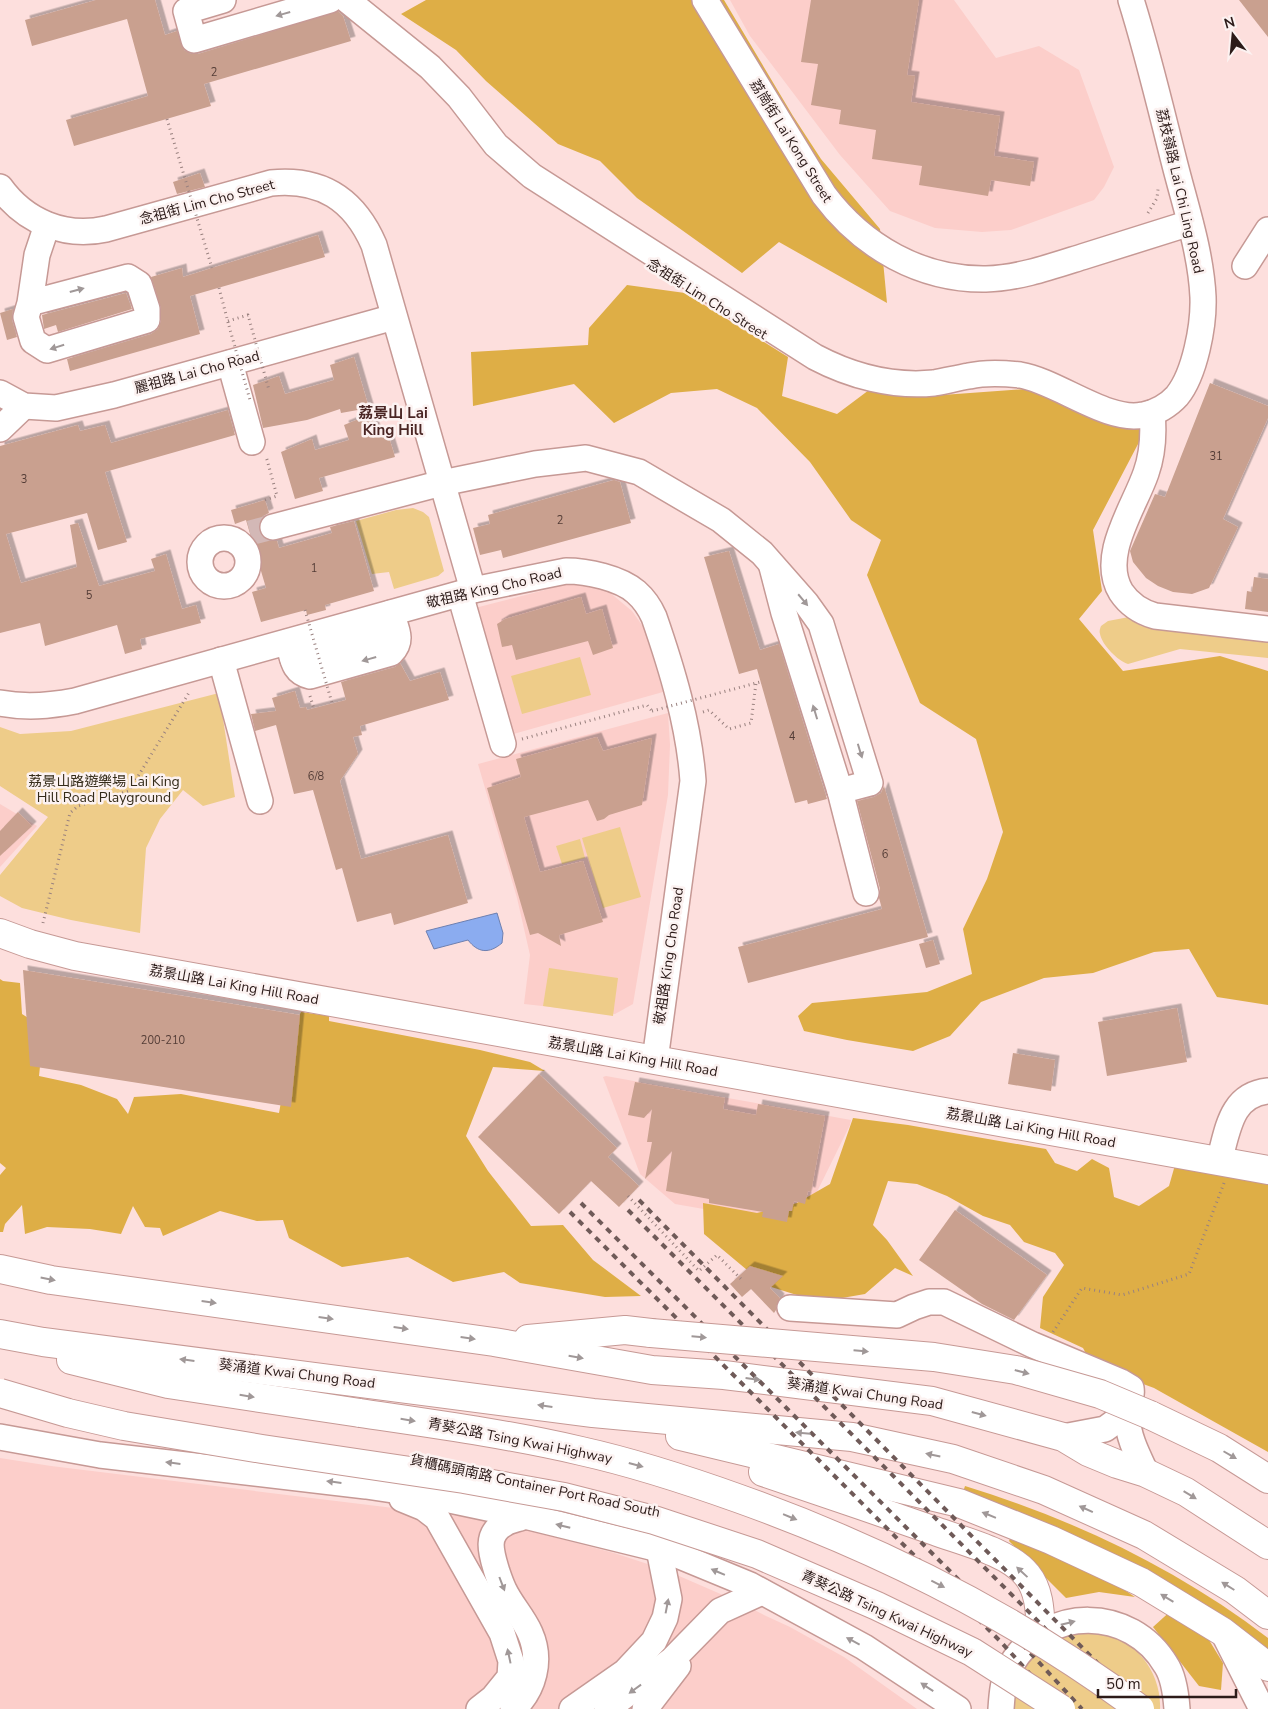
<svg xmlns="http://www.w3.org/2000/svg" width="1268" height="1709" font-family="'Nunito Sans','Noto Sans TC',sans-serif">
<defs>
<filter id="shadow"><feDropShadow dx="4.5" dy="-4.5" stdDeviation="0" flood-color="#0004"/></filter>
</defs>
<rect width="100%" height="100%" fill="#fddfdd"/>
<g fill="#fcceca">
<path d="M730,0H954L996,58L1039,46L1079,70L1114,167L1104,187L1094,200L1011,230L982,232L935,228L890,211L840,155L750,36Z"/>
<path d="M568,584L603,587L632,611L644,628L663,692L506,736L471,609Z"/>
<path d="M668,713L670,745L668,795L633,1004L615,1014L524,1004L530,955L517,898L478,764Z"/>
<path d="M0,804L37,826L0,867Z"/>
<path d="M606,1076L851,1120L850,1125L806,1214L790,1224L675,1204L640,1174L603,1077Z"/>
<path d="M0,1458L51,1466L459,1516L503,1524L614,1553L663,1569L739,1602L766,1616L790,1627L844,1657L917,1709H0Z"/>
</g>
<g fill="#eecc89">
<path d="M413,508L423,512L429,517L444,571L438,576L394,589L389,572L372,574L356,521L396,510Z"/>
<path d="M1129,617L1141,626L1268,642V658L1180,649L1128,664C1118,661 1102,645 1100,634C1099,631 1100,629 1101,626L1108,621Z"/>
<path d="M580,657L591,695L522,714L511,676Z"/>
<path d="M219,693L235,797L203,806L183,790L160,819L146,848L140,933L71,920L22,908L0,896V875L48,817L0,786V727L20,734L71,731Z"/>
<path d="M620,827L641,897L603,908L582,838Z"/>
<path d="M580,839L585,858L562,864L556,846Z"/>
<path d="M549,968L618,978L613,1016L543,1006Z"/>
<path d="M1075,1632C1082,1632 1091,1631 1098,1632C1135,1637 1162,1673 1160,1709H1012C1013,1698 1014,1684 1018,1675C1029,1650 1051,1640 1075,1632Z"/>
</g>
<g fill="#deae46">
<path d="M426,0H724L793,116L821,159L880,229L887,303L779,242L742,273L637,198L600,161L558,144L486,81L456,50L401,14Z"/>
<path d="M627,285L685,293L788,357L782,396L837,414L869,390L915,397L1039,388L1148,425L1093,530L1102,591L1079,619L1123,671L1220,656L1268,671V1005L1217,997L1189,949L1154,952L1093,973L1044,978L981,1002L950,1036L913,1051L847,1040L804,1031L798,1016L812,1003L927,992L972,974L963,929L987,879L1003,832L976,739L920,703L867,575L881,540L851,520L810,462L757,408L717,389L671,393L614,423L574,384L473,406L471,352L588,345L589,328Z"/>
<path d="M0,979L3,981L20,983L22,1014L44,1028L39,1076L81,1085L117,1099L128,1114L134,1097L181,1094L279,1113L295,1024L301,1012L329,1016V1021L480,1050L530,1062L545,1071L493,1067L466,1136L488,1171L531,1226L563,1225L593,1260L641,1296L605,1297L520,1283L504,1272L453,1282L408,1257L342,1267L289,1238L283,1220L257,1221L220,1211L163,1236L160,1228L145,1227L133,1206L121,1234L90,1229L47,1227L25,1234L22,1205L5,1224L3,1232H0V1175L6,1168L0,1163Z"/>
<path d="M853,1118L908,1125L1046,1149L1055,1163L1077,1171L1092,1159L1109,1168L1114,1197L1139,1206L1169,1186L1177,1158L1250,1152L1268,1158V1452L1154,1388L1092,1365L1083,1348L1040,1328L1043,1297L1064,1265L1055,1253L1024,1242L1010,1225L983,1216L947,1196L917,1184L888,1181L873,1225L887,1240L913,1276L895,1268L865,1294L819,1302L765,1285L704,1234L703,1203L757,1213L797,1203L830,1184Z"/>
<path d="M965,1486C1073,1519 1178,1569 1268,1638V1655L962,1495Z"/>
<path d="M1018,1519L1135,1597L1099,1592L1066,1598L1009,1541Z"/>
<path d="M1184,1599L1223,1663L1221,1690L1199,1686L1153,1627Z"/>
</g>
<path fill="#8bacf0" stroke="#6e80b0" d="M497,913L503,933L502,943C489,954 478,953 468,940L434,949L426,931Z"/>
<g fill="#c9a08f" filter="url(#shadow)">
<path d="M96,0H155L165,35L177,31L184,50L191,54H198L338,11L343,16L351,41L204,84L211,106L74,146L66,120L148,96L127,19L32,46L25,20Z"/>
<path d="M811,0H919L907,75L915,76L911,102L1000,116L994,156L1034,162L1030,186L991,180L988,196L919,185L922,166L872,159L876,130L839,124L841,110L811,105L818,64L801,62Z"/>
<path d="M1239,0H1268V37Z"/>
<path d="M200,173L205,187L177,194L173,182Z"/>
<path d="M318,235L325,257L190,296L200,334L70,371L67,359L151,334L158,329L161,320V309L151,277L182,268L183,277Z"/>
<path d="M126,293L132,309L58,332L56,325L44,329L42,315Z"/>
<path d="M13,309L12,320L17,337L7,340L0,313Z"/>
<path d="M354,357L369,408L341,413L340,409L307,420L263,428L253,385L279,376L285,394L334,380L330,365Z"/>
<path d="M1210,383L1268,406V418L1223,519L1238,527L1209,588L1192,594L1173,592L1158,586L1146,578L1133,562L1130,551L1155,494L1165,497Z"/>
<path d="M228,410L235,435L105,472L127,542L98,550L87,513L6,534L21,583L77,567L70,525L78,523L99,586L155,571L151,559L166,554L182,609L196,605L201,623L140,639L142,649L125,654L117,625L45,646L40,623L0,633V446L78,425L80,431L105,425L111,443Z"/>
<path d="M371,414L378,437L388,434L395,457L319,478L323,491L295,499L281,452L312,439L315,450L349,440L344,425Z"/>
<path d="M614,480L620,482L631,523L503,558L501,550L480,555L473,528L490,524L488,515Z"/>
<path d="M265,500L269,513L263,516L259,523V531L262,537L269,541H277L279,548L332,533L330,527L354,521L374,591L325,605L326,610L307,615L306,610L261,622L252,592L266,588L246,520L235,524L231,510Z"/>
<path d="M729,551L760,650L779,644L827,799L808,804L807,800L795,803L757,669L739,674L704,557Z"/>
<path d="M1254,577L1268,579V612L1245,609L1247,591L1252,592Z"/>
<path d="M581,597L586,614L602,609L613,648L593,655L588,641L516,660L512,645L502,647L497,624L505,619Z"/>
<path d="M400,663L410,681L440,672L449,700L360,726L362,735L353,737L358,754L340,781L361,859L448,835L468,903L394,925L391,913L357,922L342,868L336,870L313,790L294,794L276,725L255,731L251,714L276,711L272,698L295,691L300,708L306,707L307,710L346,700L341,682L395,667Z"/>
<path d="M597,737L603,751L652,738L642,805L609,815L604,819L597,821L588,800L524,817L540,872L583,861L603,922L559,935L561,946L538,933L530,935L487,788L521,777L516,759Z"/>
<path d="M884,786L928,937L748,983L738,947L882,909L879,898L880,889L857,801L874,797L881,793Z"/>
<path d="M18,812L32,826L0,856V831Z"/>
<path d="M933,940L940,964L926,968L919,944Z"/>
<path d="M23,970L300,1015L291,1107L30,1066Z"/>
<path d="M1177,1008L1187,1062L1107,1076L1098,1022Z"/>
<path d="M1013,1053L1055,1060L1051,1091L1008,1084Z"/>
<path d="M539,1074L617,1148L608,1157L639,1186L619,1207L591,1181L559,1214L478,1137Z"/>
<path d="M635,1082L725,1098L723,1109L756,1115L758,1104L825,1116L811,1192L808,1191L805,1204L794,1201L792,1211H789L787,1222L762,1217L763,1212L709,1203V1199L666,1191L672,1151L645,1179L652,1142H647L652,1109L644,1118L628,1115Z"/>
<path d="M955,1210L1047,1275L1014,1320L982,1304L919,1260Z"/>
<path d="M750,1266L783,1276L770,1288L780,1298L776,1307V1310L774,1313L751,1289L742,1297L730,1284Z"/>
</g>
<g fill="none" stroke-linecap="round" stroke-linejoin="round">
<path stroke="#d3b8b6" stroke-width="25" stroke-dasharray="25 12" stroke-linecap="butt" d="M250,533L273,527"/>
<g stroke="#c69995" stroke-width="28">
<g id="minor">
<path d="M223,0L186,11L194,40L330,0"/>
<path d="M347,0L430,67L459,97L496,145L532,176L815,357C851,376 893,387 934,383C946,381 957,378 969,376C986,372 1003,373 1020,375C1057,381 1108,423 1143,415C1156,413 1169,405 1177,396C1195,374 1204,325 1203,297C1201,253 1186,208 1175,165C1161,110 1148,54 1131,0"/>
<path d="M705,0L824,195C863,247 921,280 986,279C1020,278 1053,266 1085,256C1120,245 1155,234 1190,223"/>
<path d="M0,187C25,222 65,238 106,229L271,183C321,178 354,199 374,245L473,590"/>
<path d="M1245,266L1268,230"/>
<path d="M30,303L128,277L139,284L147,309V320L47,350L33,341L26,317L30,303L37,255L47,225"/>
<path d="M230,363L252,442"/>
<path d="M0,393L24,406L56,408L114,395L394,317"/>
<path d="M1152,413C1154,434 1153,453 1146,473C1134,508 1099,556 1121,592C1129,604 1141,612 1155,616L1268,629"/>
<path d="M0,429L24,406"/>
<path d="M273,527L442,483L535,464L586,458L639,472L721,520L762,553L806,603L821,624L870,783L840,791"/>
<circle cx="224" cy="562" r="24"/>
<path d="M772,567L784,613L840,791L866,893"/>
<path d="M460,594L503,744"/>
<path d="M288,642C293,657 292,672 310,676L391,653C404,640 396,629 391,613"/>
<path d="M293,659L396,630"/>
<path d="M221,660L260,801"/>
<path d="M0,703C26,708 49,706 75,701L473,590L566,571C587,571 620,578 636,592C644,599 650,608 654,617C672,669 689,725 693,781L655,1060"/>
<path d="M1219,1161C1228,1131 1230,1095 1268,1091"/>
<path d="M790,1308L897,1315L914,1307L929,1302H944L1033,1345L1121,1382L1131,1388C1133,1401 1127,1405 1127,1416C1128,1437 1137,1454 1146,1473"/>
<path d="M0,1437L100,1455L366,1486L426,1495L525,1516L659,1549L670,1552L750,1585L864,1647L958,1709"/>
<path d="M1063,1437L1105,1429L1127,1413"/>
<path d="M402,1499L424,1508L437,1518L502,1633L511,1661L510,1677L493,1698L479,1709"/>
<path d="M1223,1632L1262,1709"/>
<path d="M513,1709C534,1690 542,1660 530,1633C523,1617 511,1605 504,1590C501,1584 499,1578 497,1572C492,1555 484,1535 504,1524C510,1520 519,1519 525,1516"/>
<path d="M572,1709L625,1672L654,1641L665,1618L669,1599L659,1549"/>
<path d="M607,1709L672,1660L720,1611L762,1592"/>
<path d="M645,1709L678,1666"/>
<path d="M1001,1709C1002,1694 1003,1678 1011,1665C1046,1605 1131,1606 1166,1665C1174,1677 1176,1695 1177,1709"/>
</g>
</g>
<g stroke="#c69995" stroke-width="30">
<path id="major" d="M0,933L30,944L75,956L1268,1170"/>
</g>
<g stroke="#c69995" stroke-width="30">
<g id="highway">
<path d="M0,1269L51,1280L494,1342L652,1370L724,1375L932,1401L1063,1437L1088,1452L1117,1464L1146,1473L1186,1492L1268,1545"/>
<path d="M0,1334L43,1342L593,1413L852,1437L953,1459L1044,1490L1144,1535L1235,1590L1268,1615"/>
<path d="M528,1339L625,1330L651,1333"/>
<path d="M71,1360L168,1384L360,1413"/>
<path d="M1150,1415L1219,1448L1268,1479"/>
<path d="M680,1436L959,1503L1051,1540L1141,1582L1223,1632L1268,1667"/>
<path d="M763,1472C820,1491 878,1511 935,1531C962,1541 1009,1552 1027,1575C1040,1591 1040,1613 1041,1633"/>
</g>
</g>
<g stroke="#99817f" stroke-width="3" stroke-dasharray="1 4" stroke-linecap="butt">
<path d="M1148,213L1157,198L1158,189"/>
<path d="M219,288L229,326"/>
<path d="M265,500L277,496L266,456"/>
<path d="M310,696L314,709"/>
<path d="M703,712L709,710L729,729L751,723L756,683"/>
<path d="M522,739L647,705L652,711"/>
<path d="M43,923L70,813L78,806L129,791L190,691"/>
<path d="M628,1196L699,1271L717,1255L741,1279"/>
<path d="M1053,1332L1082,1288L1122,1295L1189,1274L1224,1183"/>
</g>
<use href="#minor" stroke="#fff" stroke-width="25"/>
<use href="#major" stroke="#fff" stroke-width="28"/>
<use href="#highway" stroke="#fff" stroke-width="28"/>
<g stroke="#6f5a58" stroke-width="4" stroke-dasharray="6 6" stroke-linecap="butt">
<path d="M639,1200L1143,1709"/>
<path d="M581,1203L1011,1632L1082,1709"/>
<path d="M628,1210L1032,1615L1123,1709"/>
<path d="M570,1212L1001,1642L1062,1709"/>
</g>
<g stroke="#c69995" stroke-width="30" stroke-linecap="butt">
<g id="highway-bridge">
<path d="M651,1333L934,1357L1016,1370L1100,1394L1150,1415"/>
<path d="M0,1393L68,1413L124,1426L262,1449L464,1479L564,1497L654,1520L757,1554L877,1606L972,1652L1061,1709"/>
<path d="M360,1413C434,1424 508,1434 581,1451C635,1463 687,1480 740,1499C882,1550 1018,1618 1140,1709"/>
</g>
</g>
<g stroke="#99817f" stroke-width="3" stroke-dasharray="1 4" stroke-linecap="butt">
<path d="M167,119L212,268"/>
<path d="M228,321L248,315L269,390"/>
<path d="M229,326L250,400"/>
<path d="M305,610L332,703"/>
<path d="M652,711L760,682"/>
</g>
<use href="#highway-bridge" stroke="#fff" stroke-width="28"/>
</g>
<defs><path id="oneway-solid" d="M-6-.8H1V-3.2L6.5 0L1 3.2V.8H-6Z" transform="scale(1.25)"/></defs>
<g fill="#a09898">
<use href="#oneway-solid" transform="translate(283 14) rotate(164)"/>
<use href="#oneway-solid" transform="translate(77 290) rotate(-15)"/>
<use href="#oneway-solid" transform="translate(57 347) rotate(163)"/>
<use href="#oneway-solid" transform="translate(803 600) rotate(50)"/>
<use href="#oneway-solid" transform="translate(369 659) rotate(164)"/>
<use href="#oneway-solid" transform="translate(815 712) rotate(-107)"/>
<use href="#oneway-solid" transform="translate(860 751) rotate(73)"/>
<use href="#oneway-solid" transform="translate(48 1279) rotate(11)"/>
<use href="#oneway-solid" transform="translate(209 1302) rotate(8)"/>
<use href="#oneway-solid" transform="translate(326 1318) rotate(8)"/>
<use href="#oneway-solid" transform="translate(401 1328) rotate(8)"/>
<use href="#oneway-solid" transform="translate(699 1337) rotate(5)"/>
<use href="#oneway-solid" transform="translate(468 1338) rotate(8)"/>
<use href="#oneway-solid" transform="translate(861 1351) rotate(5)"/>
<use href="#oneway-solid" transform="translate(576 1357) rotate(10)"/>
<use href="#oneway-solid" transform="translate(187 1360) rotate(-173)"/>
<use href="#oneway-solid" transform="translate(1022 1372) rotate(15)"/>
<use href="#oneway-solid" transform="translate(753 1379) rotate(7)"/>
<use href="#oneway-solid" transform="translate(247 1396) rotate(9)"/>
<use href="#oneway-solid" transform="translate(545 1406) rotate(-172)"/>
<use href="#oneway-solid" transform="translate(979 1414) rotate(15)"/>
<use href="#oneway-solid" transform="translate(408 1420) rotate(9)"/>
<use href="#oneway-solid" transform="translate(803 1433) rotate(-175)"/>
<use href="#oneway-solid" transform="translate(933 1455) rotate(-168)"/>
<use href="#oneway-solid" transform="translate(1230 1455) rotate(30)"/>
<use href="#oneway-solid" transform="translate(173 1463) rotate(-173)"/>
<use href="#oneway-solid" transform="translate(636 1465) rotate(15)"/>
<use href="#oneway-solid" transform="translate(334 1482) rotate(-173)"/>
<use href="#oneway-solid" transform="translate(1190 1495) rotate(31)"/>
<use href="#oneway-solid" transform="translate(1086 1509) rotate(-156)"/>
<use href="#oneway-solid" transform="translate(989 1515) rotate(-158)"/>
<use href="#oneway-solid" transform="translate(790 1517) rotate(22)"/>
<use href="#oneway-solid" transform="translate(563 1526) rotate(-166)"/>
<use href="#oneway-solid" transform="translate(718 1572) rotate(-157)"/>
<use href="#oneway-solid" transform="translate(1022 1572) rotate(-137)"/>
<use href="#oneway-solid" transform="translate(502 1584) rotate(69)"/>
<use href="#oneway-solid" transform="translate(938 1584) rotate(27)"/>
<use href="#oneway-solid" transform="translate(1228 1586) rotate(-148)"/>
<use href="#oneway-solid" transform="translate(1167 1598) rotate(-149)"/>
<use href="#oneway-solid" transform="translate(667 1606) rotate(-79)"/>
<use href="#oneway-solid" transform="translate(1068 1623) rotate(-14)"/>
<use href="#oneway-solid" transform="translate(853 1641) rotate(-152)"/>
<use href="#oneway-solid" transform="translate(509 1656) rotate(-102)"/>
<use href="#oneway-solid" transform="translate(927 1687) rotate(-147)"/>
<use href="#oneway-solid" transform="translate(635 1689) rotate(144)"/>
</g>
<g text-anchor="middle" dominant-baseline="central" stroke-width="5" stroke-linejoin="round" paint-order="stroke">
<g font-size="11" fill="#533c36">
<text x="214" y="72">2</text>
<text x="1216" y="456">31</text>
<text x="24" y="479">3</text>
<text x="560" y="520">2</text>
<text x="314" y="568">1</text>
<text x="89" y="595">5</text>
<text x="792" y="736">4</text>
<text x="316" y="776">6/8</text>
<text x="885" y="854">6</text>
<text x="163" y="1040">200-210</text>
</g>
<g font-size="14" fill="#2c1b19" stroke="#fcf2f1">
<text transform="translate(791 141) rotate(58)">荔崗街 Lai Kong Street</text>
<text transform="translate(1180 191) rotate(77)">荔枝嶺路 Lai Chi Ling Road</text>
<text transform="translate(207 202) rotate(-15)">念祖街 Lim Cho Street</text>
<text transform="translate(707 299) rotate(32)">念祖街 Lim Cho Street</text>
<text transform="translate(197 372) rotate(-15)">麗祖路 Lai Cho Road</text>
<text transform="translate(494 588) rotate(-13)">敬祖路 King Cho Road</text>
<text transform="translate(669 956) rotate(-82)">敬祖路 King Cho Road</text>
<text transform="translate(234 985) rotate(10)">荔景山路 Lai King Hill Road</text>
<text transform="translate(633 1057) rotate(10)">荔景山路 Lai King Hill Road</text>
<text transform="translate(1031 1128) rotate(10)">荔景山路 Lai King Hill Road</text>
<text transform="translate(297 1374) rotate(7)">葵涌道 Kwai Chung Road</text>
<text transform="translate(865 1394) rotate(8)">葵涌道 Kwai Chung Road</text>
<text transform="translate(520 1441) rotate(11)">青葵公路 Tsing Kwai Highway</text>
<text transform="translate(535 1486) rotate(12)">貨櫃碼頭南路 Container Port Road South</text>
<text transform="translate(887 1614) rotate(25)">青葵公路 Tsing Kwai Highway</text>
</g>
<g font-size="14" fill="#352c1a" stroke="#fcf2f1">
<text x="104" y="781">荔景山路遊樂場 Lai King<tspan x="104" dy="16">Hill Road Playground</tspan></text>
</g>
<g font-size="15" font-weight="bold" fill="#4a2624" stroke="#fcf2f1">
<text x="393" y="413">荔景山 Lai<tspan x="393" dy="17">King Hill</tspan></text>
</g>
</g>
<g transform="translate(1233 35) rotate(344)" stroke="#fcf2f1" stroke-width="4" paint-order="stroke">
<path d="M0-4L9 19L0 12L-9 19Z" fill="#2c1b19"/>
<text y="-8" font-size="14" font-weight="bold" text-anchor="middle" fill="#2c1b19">N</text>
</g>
<path d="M1098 1689v8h138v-8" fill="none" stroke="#2c1b19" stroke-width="2.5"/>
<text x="1106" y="1689" font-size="15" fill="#2c1b19" stroke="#fcf2f1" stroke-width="4" paint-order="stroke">50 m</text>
</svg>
